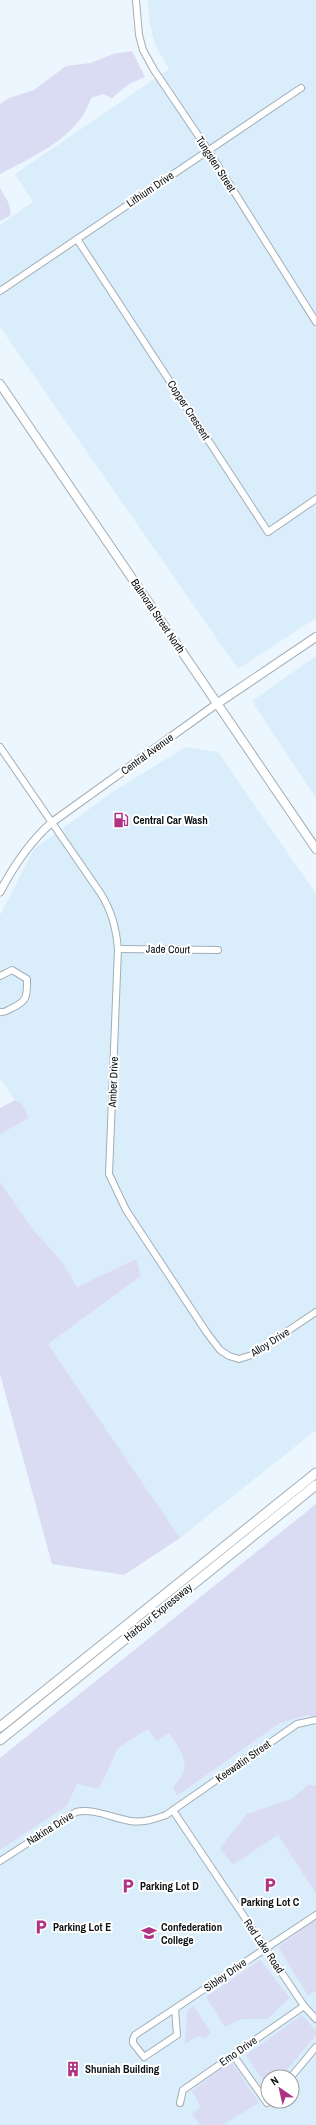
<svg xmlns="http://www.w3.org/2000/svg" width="316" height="2125" font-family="'Archivo Narrow',sans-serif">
<rect width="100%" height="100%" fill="#ecf6fe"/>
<g fill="#d9edfb" fill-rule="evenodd">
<path d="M148,0H316V618L238,669L0,327V225L33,202L15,174L169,69L155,45L149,19Z"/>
<path d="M316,656V798L252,701Z"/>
<path d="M186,747L218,752L316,894V1430L180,1538L48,1344L141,1276L136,1259L77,1287L61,1260L34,1231L0,1182V1134L11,1127L21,1103L15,1100L0,1079V915L34,849L114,791Z"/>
<path d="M308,1715L316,1718V1785H308L291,1799L247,1814L233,1865L278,1835L316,1894V1919L278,1947L308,1996L316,1991V2125H0V1850L67,1806L77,1784L99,1788L118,1748L148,1729L169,1733L184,1756L186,1767L182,1777L173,1787L177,1796L280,1723ZM268,2077H292V2101H268Z"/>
</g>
<g fill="#dadcf4">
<path d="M132,51L145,77L129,84L112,98L103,94L91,98C79,137 34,156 0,174V104L9,98L34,90L66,66L91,63L113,54Z"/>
<path d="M0,188C5,198 12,204 10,216L0,221Z"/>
<path d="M15,1100L21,1103L29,1118L0,1134V1108Z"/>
<path d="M0,1182L34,1231L61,1260L77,1287L136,1259L141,1276L48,1344L180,1538L124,1575L52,1564L0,1374Z"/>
<path d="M316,1504V1718L308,1715L280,1723L177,1796L173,1787C194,1765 183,1755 169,1733L157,1741L148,1729L118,1748L99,1789L77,1784L67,1806L0,1850V1758Z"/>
<path d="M308,1785H316V1894L278,1835L233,1865L220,1848L247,1814L291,1799Z"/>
<path d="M316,1919V1991L308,1996L278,1947Z"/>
<path d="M260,1960L290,1998L267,2019H241L225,2027L206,1997Z"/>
<path d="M193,2005L211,2033L205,2038L198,2036L185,2044L187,2012Z"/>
<path d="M302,2015L316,2031V2035L281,2077H268V2088L246,2055Z"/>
<path d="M231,2061L259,2103L222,2125H200L192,2114L201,2107L192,2091Z"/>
</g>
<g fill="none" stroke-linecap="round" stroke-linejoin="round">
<g stroke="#a2aeb7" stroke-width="8">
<g id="minor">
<path d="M136,0L139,35L143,50L154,70L208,150L316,322"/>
<path d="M77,239L268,532L316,499"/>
<path d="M0,291L301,88"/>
<path d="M0,747L101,894C112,912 116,928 118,949L109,1174L126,1210L207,1333L220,1350L229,1356L239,1359L252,1355L316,1312"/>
<path d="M118,949L218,950"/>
<path d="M0,976L12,970L27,979C27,995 28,1001 12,1008C8,1010 5,1013 0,1012"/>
<path d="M174,1812L304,2006L316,2019"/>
<path d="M0,1861L76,1812C94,1808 112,1818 130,1821C143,1823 155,1819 166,1815L297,1724L316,1720"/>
<path d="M175,2009L177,2035L144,2057L133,2043V2039L135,2035L316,1915"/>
<path d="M233,2055L267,2103L270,2101"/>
<path d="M291,2077L316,2047"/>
<path d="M180,2103L183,2090L304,2006"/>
</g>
</g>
<g stroke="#a2aeb7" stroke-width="9">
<path id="tertiary" d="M0,892C14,865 29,843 51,823L218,703"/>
</g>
<g stroke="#a2aeb7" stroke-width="10">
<g id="secondary">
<path d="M0,384L316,849"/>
<path d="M218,703L316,637"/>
</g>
</g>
<g stroke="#a2aeb7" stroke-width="11">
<g id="primary">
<path d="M0,1727L316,1473"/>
<path d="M0,1740L316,1485"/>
</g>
</g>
<use href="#minor" stroke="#fff" stroke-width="6"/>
<use href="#tertiary" stroke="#fff" stroke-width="7"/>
<use href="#secondary" stroke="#fff" stroke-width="8"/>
<use href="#primary" stroke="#fff" stroke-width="9"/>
</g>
<defs>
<g id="fuel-bare" transform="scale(1.2)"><path d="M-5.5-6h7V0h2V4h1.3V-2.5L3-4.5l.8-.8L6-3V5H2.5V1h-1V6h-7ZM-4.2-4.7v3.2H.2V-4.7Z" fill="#b03383" stroke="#fff" stroke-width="2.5" paint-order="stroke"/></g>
<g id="parking-bare" transform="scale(1.2)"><path d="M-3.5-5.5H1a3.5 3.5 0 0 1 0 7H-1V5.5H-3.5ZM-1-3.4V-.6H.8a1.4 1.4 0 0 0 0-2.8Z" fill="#b03383" stroke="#fff" stroke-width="2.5" paint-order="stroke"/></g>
<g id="university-bare" transform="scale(1.2)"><path d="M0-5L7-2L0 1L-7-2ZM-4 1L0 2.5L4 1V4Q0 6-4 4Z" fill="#b03383" stroke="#fff" stroke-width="2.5" paint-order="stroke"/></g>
<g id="building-bare" transform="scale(1.2)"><path d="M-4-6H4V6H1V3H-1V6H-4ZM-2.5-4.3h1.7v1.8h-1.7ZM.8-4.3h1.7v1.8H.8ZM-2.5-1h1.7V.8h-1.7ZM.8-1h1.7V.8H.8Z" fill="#b03383" stroke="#fff" stroke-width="2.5" paint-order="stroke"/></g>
</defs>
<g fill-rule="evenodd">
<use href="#fuel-bare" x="121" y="820"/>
<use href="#parking-bare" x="270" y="1885"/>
<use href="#parking-bare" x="128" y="1886"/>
<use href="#parking-bare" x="41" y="1927"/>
<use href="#university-bare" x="149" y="1933"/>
<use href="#building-bare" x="73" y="2069"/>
</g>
<g text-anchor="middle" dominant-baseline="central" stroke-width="4" stroke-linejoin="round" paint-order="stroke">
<g font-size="11" fill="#0d1114" stroke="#fff">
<text transform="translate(216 164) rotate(57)">Tungsten Street</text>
<text transform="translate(150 189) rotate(-34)">Lithium Drive</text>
<text transform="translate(189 410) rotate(57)">Copper Crescent</text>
<text transform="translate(158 616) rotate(56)">Balmoral Street North</text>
<text transform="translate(147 754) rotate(-36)">Central Avenue</text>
<text transform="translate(168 949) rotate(1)">Jade Court</text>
<text transform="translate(113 1082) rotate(-88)">Amber Drive</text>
<text transform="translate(270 1342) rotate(-32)">Alloy Drive</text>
<text transform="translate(158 1612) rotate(-39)">Harbour Expressway</text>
<text transform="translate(243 1761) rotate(-35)">Keewatin Street</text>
<text transform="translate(50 1828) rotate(-32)">Nakina Drive</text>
<text transform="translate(264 1946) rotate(56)">Red Lake Road</text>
<text transform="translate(225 1975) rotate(-35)">Sibley Drive</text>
<text transform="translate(238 2051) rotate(-35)">Emo Drive</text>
</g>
<g font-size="11" font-weight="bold" fill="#0d1114" stroke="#fff" text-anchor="start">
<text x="133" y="820">Central Car Wash</text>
<text x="140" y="1886">Parking Lot D</text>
<text x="270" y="1902" text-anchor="middle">Parking Lot C</text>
<text x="53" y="1927">Parking Lot E</text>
<text x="161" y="1927">Confederation<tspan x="161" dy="13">College</tspan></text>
<text x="85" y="2069">Shuniah Building</text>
</g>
</g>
<g transform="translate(280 2089) rotate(326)"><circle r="19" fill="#ffffff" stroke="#9ea0a1"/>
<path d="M0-3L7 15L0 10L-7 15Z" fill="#b03383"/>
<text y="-6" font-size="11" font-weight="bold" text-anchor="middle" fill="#0d1114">N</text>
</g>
</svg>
